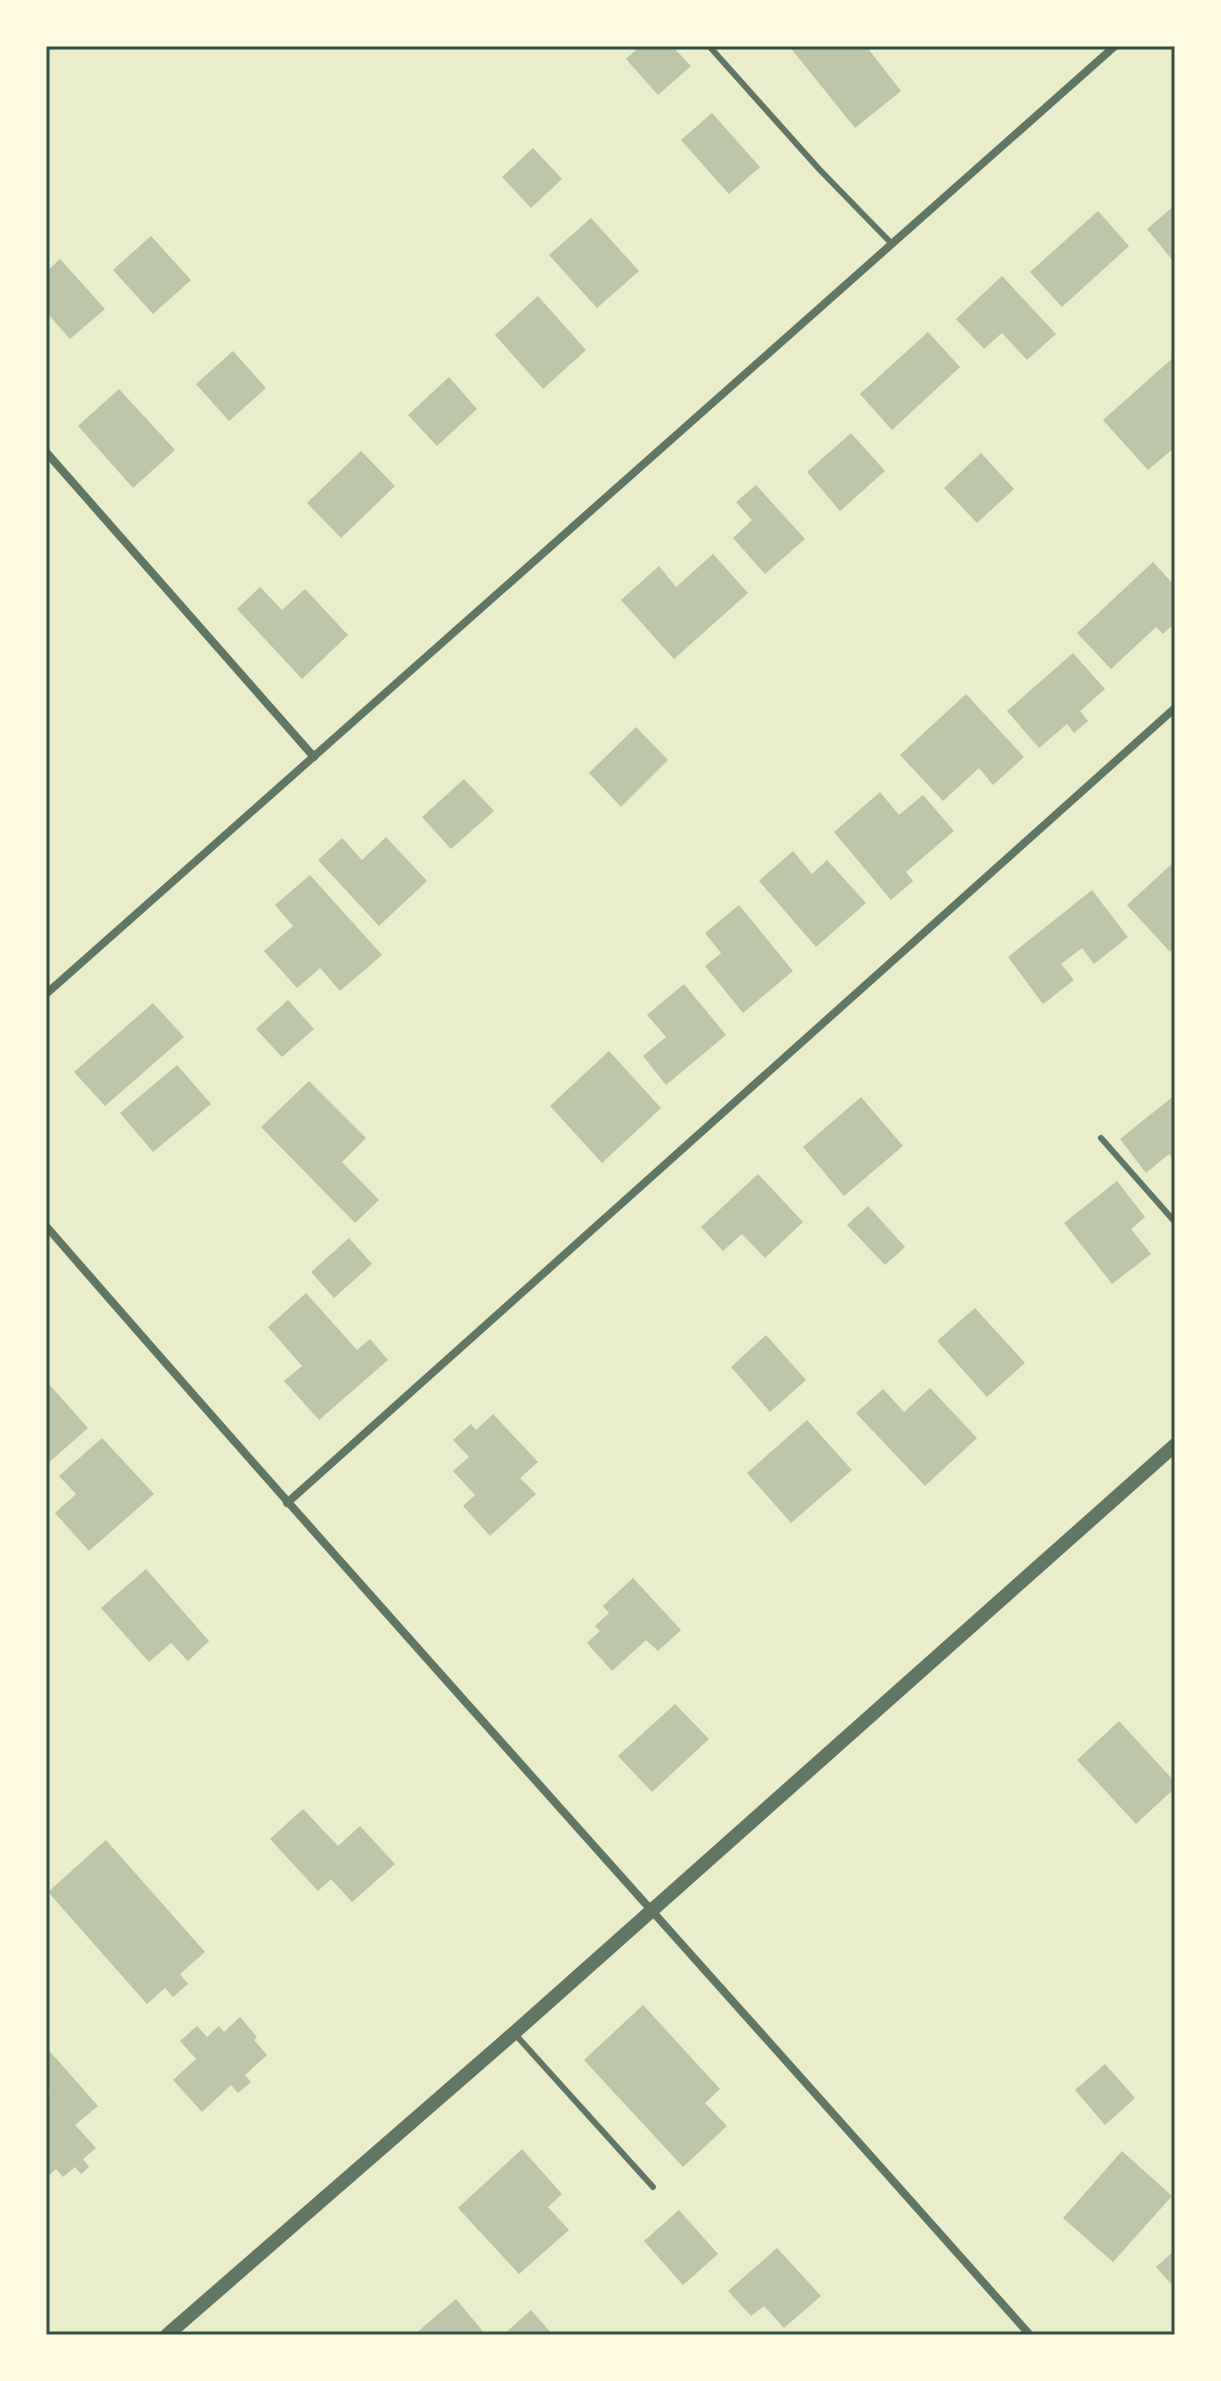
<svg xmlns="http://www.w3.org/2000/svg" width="1221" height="2381" font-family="'Archivo Narrow',sans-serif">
<rect width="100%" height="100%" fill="#e9edc9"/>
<g fill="#bcc5a7">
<path d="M640,46H672L691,66L658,95L626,59Z"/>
<path d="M789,46H866L901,91L855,128Z"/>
<path d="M712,113L760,167L729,194L681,140Z"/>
<path d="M533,148L562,179L531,208L502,177Z"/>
<path d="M1175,205V263L1147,229Z"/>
<path d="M1098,211L1129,246L1062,307L1030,272Z"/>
<path d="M591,218L639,271L597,308L549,255Z"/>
<path d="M151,236L191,280L153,314L113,270Z"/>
<path d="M60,259L105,309L70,339L46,312V272Z"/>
<path d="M1002,276L1056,334L1027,360L1002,333L984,349L956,319Z"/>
<path d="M538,296L586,350L543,389L495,335Z"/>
<path d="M928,332L960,367L892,430L860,394Z"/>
<path d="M233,351L266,388L229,421L196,384Z"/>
<path d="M1175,356V447L1148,470L1103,420Z"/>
<path d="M449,377L477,409L437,446L408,415Z"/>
<path d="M119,389L175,450L133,488L78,426Z"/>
<path d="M851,433L885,471L840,511L807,472Z"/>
<path d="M361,451L395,486L341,538L307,503Z"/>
<path d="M981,453L1014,489L977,523L944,488Z"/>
<path d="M756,485L805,539L765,574L733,538L752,520L736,502Z"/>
<path d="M713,554L748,593L674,659L621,600L659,566L676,587Z"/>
<path d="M1153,562L1175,586V623L1163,634L1156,627L1111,669L1077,633Z"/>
<path d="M260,587L282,610L305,589L348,635L302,679L237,609Z"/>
<path d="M1073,653L1105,689L1080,711L1088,721L1074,733L1067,724L1039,748L1007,711Z"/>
<path d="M966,694L1024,757L993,785L979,768L943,801L900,755Z"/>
<path d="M636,727L668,760L621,807L589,773Z"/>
<path d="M464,779L494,811L451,849L422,817Z"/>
<path d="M880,792L899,815L923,795L954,831L906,872L913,881L891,900L834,832Z"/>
<path d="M386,837L427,881L379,926L318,860L342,838L362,860Z"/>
<path d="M793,851L812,874L827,860L866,903L816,947L759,881Z"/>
<path d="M1175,861V947L1170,952L1127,905Z"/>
<path d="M310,875L382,955L340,991L320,968L297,988L264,951L293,926L275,905Z"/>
<path d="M1092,890L1128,937L1094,964L1082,948L1061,964L1074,980L1043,1004L1008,957Z"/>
<path d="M739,905L793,971L743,1013L705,966L721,953L705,933Z"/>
<path d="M684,984L726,1035L666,1085L643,1056L666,1037L647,1015Z"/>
<path d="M288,1000L314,1029L282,1057L256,1029Z"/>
<path d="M153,1003L184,1037L105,1106L74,1072Z"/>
<path d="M609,1051L661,1108L602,1163L550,1106Z"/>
<path d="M177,1065L211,1104L153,1152L120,1113Z"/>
<path d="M309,1081L366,1138L342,1162L379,1200L355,1223L261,1127Z"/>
<path d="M1175,1095V1163L1169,1154L1146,1173L1120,1139Z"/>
<path d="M861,1097L903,1146L844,1196L803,1147Z"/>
<path d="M758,1174L803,1222L765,1258L742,1234L723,1251L701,1227Z"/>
<path d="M1117,1181L1145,1217L1131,1229L1151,1254L1112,1284L1064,1223Z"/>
<path d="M868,1206L905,1247L885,1265L847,1225Z"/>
<path d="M349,1238L372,1264L334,1298L311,1272Z"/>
<path d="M306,1293L357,1350L370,1339L388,1360L319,1420L284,1381L302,1366L268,1327Z"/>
<path d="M975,1308L1025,1363L987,1397L937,1341Z"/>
<path d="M766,1335L806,1380L770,1412L731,1367Z"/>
<path d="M46,1381L88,1428L46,1465Z"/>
<path d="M930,1388L977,1438L925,1486L856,1413L883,1389L904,1412Z"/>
<path d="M493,1414L538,1462L520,1478L536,1494L490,1536L463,1506L475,1495L453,1471L469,1457L453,1440L471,1424L476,1430Z"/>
<path d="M807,1420L852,1470L791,1523L747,1473Z"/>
<path d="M102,1438L154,1494L89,1551L55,1513L76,1494L59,1476Z"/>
<path d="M146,1569L209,1641L188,1661L171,1643L149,1662L101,1608Z"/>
<path d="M633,1578L681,1630L658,1651L646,1640L612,1671L587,1643L600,1631L595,1626L609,1613L603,1606Z"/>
<path d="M675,1704L709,1739L652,1792L618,1756Z"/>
<path d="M1119,1721L1175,1782V1788L1136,1824L1077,1760Z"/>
<path d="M303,1809L338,1846L360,1826L395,1864L352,1902L331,1879L318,1891L270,1839Z"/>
<path d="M106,1840L205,1952L180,1974L188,1984L173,1997L165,1988L147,2004L48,1892Z"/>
<path d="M643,2005L720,2089L705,2103L727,2126L683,2167L584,2060Z"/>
<path d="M240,2017L257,2037L254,2040L267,2055L245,2075L251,2082L238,2093L231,2085L202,2112L173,2080L196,2059L180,2041L197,2026L207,2037L219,2026L224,2032Z"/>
<path d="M46,2047L98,2106L75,2125L96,2148L83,2159L89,2167L81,2174L75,2167L63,2177L56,2169L46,2178V2098L50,2095L46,2091Z"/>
<path d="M1105,2064L1135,2098L1105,2125L1075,2090Z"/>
<path d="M522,2149L562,2194L548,2207L569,2230L519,2274L458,2208Z"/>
<path d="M1122,2151L1172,2196L1113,2262L1063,2218Z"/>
<path d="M679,2210L718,2254L683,2285L644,2241Z"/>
<path d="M777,2248L821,2296L784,2328L764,2306L751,2316L728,2291Z"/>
<path d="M1175,2250V2288L1156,2267Z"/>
<path d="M456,2299L486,2335H414Z"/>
<path d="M531,2310L553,2335H503Z"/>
</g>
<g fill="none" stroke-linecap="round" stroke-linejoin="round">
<g stroke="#617663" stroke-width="6">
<path d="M709,46L819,169L892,244"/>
<path d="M1101,1138L1175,1222"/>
<path d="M514,2033L653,2187"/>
</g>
<g stroke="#617663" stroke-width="8">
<path d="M46,452L314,757"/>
<path d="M46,994L1115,46"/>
<path d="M46,1226C370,1599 702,1965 1030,2335"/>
<path d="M287,1503L1175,708"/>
</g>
<path stroke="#617663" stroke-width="14" d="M167,2335L514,2033L1175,1445"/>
</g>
<rect width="1221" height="2381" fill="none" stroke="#fefae0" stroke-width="96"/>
<rect x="48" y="48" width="1125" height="2285" fill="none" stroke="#344e41" stroke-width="3"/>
</svg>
